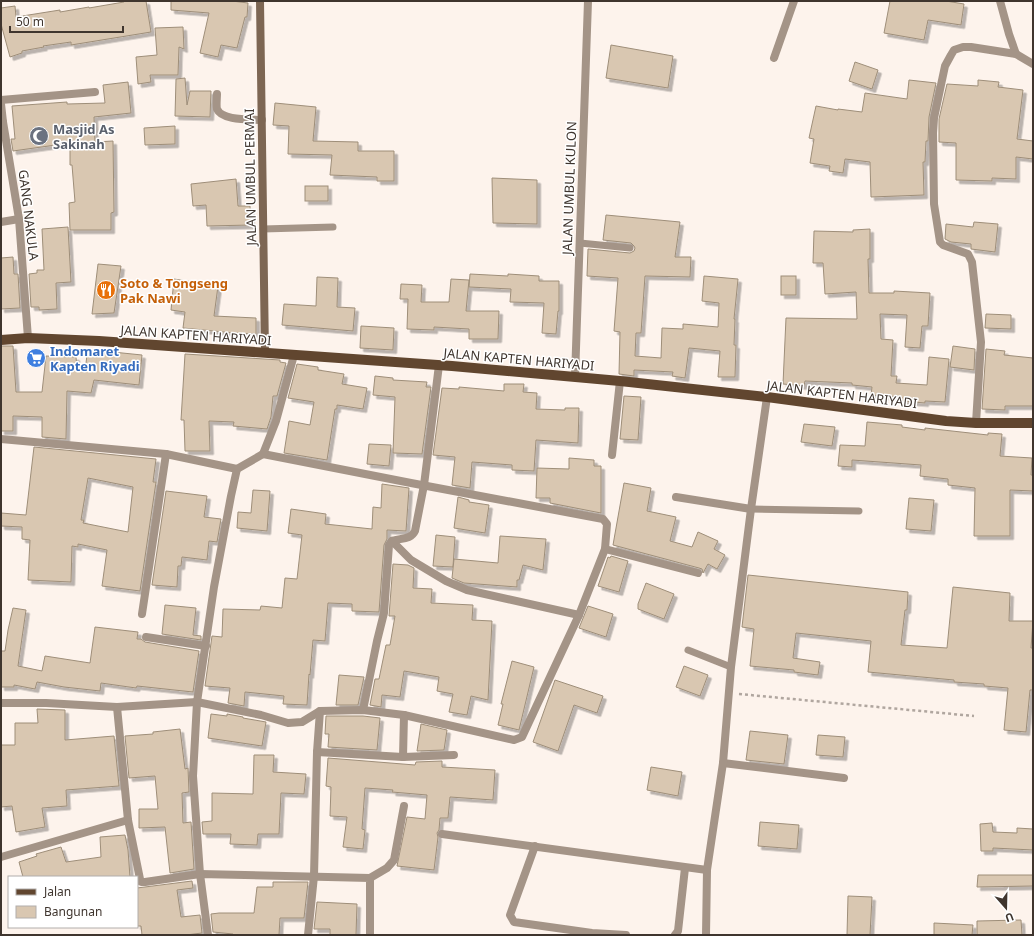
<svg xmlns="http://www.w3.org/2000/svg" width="1034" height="936" font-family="'Noto Sans',sans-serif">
<defs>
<filter id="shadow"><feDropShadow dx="3.5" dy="3.5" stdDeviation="0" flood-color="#0004"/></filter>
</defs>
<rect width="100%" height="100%" fill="#fdf3ec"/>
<g fill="#d9c7b1" stroke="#9e8e79" fill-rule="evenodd" filter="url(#shadow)">
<path d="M124,1H146L151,32L71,45V42L43,46L44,47L22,51V53L10,57L1,24V8L15,6L16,17L60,10V12L89,7V8L124,2Z"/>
<path d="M171,1H232L248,3L247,17H245L237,48L221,45L218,57L200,53L209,13L171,10Z"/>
<path d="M890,1H946L964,4L961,25L928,20L924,40L884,33Z"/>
<path d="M183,27L184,49L179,47L178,75H150L151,82L138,84L136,57L157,55L155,28Z"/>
<path d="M611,45L673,56L668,88L606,78Z"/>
<path d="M855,62L878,70L872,89L849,81Z"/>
<path d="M185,78L187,105L190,91H211L210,117L175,116L176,79Z"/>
<path d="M909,80L936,83L929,117L928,141H926L925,162H923L924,195L871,197L870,162L845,159L843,173L829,171L830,166L810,163L814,139L809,138L816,106L838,110V109L862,112L865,93L907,99Z"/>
<path d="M978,80L999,82L998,87L1023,90L1017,139L1033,141V159L1016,157V179L992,178V181L956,180V143L939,142V119L947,84L978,86Z"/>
<path d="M128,82L131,113L94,117L95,142L113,141L114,212L111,213V230H70L69,203L75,202L72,165H70V143L13,151L11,139H15L12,106L67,102V104L105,103L103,85Z"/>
<path d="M275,103L316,107L313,141L358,142V151H394V181H377V177L330,175L332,155L288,154L289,126L273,125Z"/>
<path d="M175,126V144L145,145L144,128Z"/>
<path d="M492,178L537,180V224L493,223Z"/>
<path d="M236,179L238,206H250L251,225L207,226L206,205L193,206L191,184Z"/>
<rect x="305" y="186" width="23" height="15"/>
<path d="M606,215L680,222L675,257H691L690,277L645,276L641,333H636L635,356L661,358L662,328L683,329V324L718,327L719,303L702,301L704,276L738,279L734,319H735L734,345H736L735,377H718L720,351L689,348L685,378L672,376L673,372L634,370V376L619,374L620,332L614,331L618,278L587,276L588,249L630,253L634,251L635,248L634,246L631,243L603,240Z"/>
<path d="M974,222L998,224L995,252L971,249V244L951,242L945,239L946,224L973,227Z"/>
<path d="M68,227L71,282L56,283L57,309L39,310V307H31L29,274L37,273V270H44L42,229Z"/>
<path d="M870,229V259H868L869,293H894V291L930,293L928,326H922L920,348L905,347L907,315L880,314L881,339L893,340L891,376H897L896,383L927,385L929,357L949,359L945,402L925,401V403L901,401L902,397L871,395L872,387L852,385V383L805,381L804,386L783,384L786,318L857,319L856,292L825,294L823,263H813L814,231L853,232V230Z"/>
<path d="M13,257L14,274H18L20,308L1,309V258Z"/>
<path d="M98,264L121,266L114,313L92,314Z"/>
<path d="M470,274L508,276V274L539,276V281H559V311H558L556,334L542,333L544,303L510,302L511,289L469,287Z"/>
<rect x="781" y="276" width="15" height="19"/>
<path d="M317,277L338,278L337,307L355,308L353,331L282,325L284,304L316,306Z"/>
<path d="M174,279L218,286L214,316L256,318V334L234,333L183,328L185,312L171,310Z"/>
<path d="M451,279L469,280L466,311H499L498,339H469V329L434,327V330L407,329L408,299H400L401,284L422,285L421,302H449Z"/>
<path d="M986,314L1011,315V329L985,328Z"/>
<path d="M361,326L394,328L393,350L360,348Z"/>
<path d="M1,346H13L16,392H42L46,356L76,357L77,370L85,371L87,355L102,356L103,351L142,355L139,385L94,380L91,393L67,391L66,439L42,437V417L13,416V431H1Z"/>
<path d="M953,346L975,349L974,370L950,367Z"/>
<path d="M986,349L1005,351L1004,355L1033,358V406H1005V410L982,409Z"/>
<path d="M185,354L280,360V362L286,363L277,396H273L271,417L267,429L233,426L234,422L209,421L210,451H185L184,420H181Z"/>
<path d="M297,364L318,367V370L344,374L342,384L367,388L363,409L337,405V409H335L327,460L284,453L289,421L310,425L314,402L288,398Z"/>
<path d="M375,376L393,378V380L427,382L426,387H431L422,454L393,453L395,397L373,395Z"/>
<path d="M504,384H524L523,392L537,393L536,409L565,410V408H579L578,443L536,440L534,471L512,470V465L472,462L470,488L452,485L455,457L433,455L442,388L459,389V387L504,391Z"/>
<path d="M624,396L641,397L638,440L620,439Z"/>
<path d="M867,422L902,425V427L925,430V428L988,435V433L1002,434L1000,456L1032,458L1031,475H1033V491L1010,490V536H974L975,488L948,485V479L920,476L921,465L852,460V467L838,466L840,445L865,446Z"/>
<path d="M804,424L835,427L832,446L801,442Z"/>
<path d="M369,444L391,445L389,466L367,464Z"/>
<path d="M34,447L156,459L153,482H156L140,591L102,586L107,550L78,544V547L72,546L71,582L28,580L30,540L22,539V527L1,526V513L26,515ZM88,478L133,487L128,532L83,523L84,520H81Z"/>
<path d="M569,458L594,460V466H601V513L550,503V498H536L537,468L569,469Z"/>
<path d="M624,483L651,488L647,511L676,517L670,541L692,547L698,532L718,541L714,549L725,555L717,569L708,564L703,573L702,569L699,568L613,545Z"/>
<path d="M382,484L409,488L406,531L387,530V539L384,545L379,612L352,611V604L328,603L325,641L313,640L310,675L309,674L307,705L283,704L284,696L245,692L244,706L228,703L230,688L205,686L212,636L222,637L223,609L260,610L261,606L282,608L285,578L297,579L302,535L288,533L291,509L326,514L325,524L372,529L373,507L381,508Z"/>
<path d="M253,490L270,491L267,531L237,528L238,512L251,513Z"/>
<path d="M166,491L207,496L204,517L221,519L217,542L209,541L207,560L182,557L181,566H178L177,587L152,585Z"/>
<path d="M458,497L469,500V502L489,505L485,533L454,528Z"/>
<path d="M909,498L934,500L931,531L906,529Z"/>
<path d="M436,535L455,537L453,567L433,566Z"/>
<path d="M500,536L546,539L543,570L523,565L519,580H517V587L464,583L452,578L454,559L498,563Z"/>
<path d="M611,556L628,561L619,592L598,586L608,557L610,558Z"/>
<path d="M393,564L408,565L414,568L413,588L432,589L431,603L473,605L472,620L492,621L488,700L471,696L467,715L449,712L453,694L437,691L439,677L404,671L400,697L382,695L381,707L370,705L375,679H379L386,645H390L395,616H389Z"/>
<path d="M748,575L908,592L907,610H905L901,645L947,648L953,587L1010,593L1009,621H1033L1031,648H1033V690H1030L1026,732L1004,730L1008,688L984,686V684L954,682V680L868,672L871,641L796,633L793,658L820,662L818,675L794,672V670L750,666L754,629L742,627Z"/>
<path d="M646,583L674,594L664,619L638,609V604Z"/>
<path d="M165,605L196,608L193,635L201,636V640L162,634Z"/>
<path d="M588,606L613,614L606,637L579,628Z"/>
<path d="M13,608L26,610L18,666L42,671L45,656L90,663L95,627L138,632L137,639H141L145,642L199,651L193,692L137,686L136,688L101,683L100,691L64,687L37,682L35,689L14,685V687H1V651H5L8,630Z"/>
<path d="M512,661L534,667L519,730L498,725L503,704H501Z"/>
<path d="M684,666L708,675L700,696L676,687Z"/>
<path d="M339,675L364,677L358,705H336Z"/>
<path d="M555,680L603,696L597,713L574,705L558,751L533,742Z"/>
<path d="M37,709L65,710V740L114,736L119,786L66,790L67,806L42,808L45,827L16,832L12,806L1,807V745H15V723H38Z"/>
<path d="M211,714L227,716V714L243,717V718L266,722L262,746L208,738Z"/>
<path d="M326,716H363L380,718L377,750L328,747L329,734H325Z"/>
<path d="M421,724L447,730L444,750L417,751Z"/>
<path d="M180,729L185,769L188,768L189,792L182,793L183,823L191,822L194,869L170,873L165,827L139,828V809H158L155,776L129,778L125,736L153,734V732Z"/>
<path d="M750,731L788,735L784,764L746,760Z"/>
<path d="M818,735L845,737L843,757L816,755Z"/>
<path d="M254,755H274L273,772L306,774L304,794L281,793L279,834H258L257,845L230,844L231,834H203L202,822L212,821V793L253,794Z"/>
<path d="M328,758L415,765L416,762L442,761V767L495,770L493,800L450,797L448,818H440L439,830L437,833L438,837L434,870L397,866L407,817L425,819L427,795L392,792L393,790L365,788L362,829L365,830L363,849L343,847L347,817L330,816L331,787L326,786Z"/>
<path d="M651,767L682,772L678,796L647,790Z"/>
<path d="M760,822L799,825L797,849L758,846Z"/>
<path d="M992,823L993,832L1017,833V828L1033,829V850L993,848V851H981L980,824Z"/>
<path d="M125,835L128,850L130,877H23L19,862L37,856L36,854L61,847L66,862L101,857L100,837Z"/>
<path d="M978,875H1033V886L977,887Z"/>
<path d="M192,881L193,888L177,890L181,917L200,915L202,933L186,935H142L141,926H137V888Z"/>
<path d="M273,882H308L304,918H280L279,935H233V934L213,932L211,914L219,913H254L257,887H273Z"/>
<path d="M848,896L872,897L870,935H847Z"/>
<path d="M317,902L357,904L356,935H330V929H314Z"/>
<path d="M1021,920L1022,935H977V921Z"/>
<path d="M934,923L973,925L972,935H934Z"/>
</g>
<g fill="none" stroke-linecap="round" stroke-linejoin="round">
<path stroke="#b0a69f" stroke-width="2.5" stroke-dasharray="3 3" stroke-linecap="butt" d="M739,694L974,716"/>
<g stroke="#a49487" stroke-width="7">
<path d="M263,229L333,227"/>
<path d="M580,243L630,248"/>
<path d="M751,509L859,511"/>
<path d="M688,650L731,667"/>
</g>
<g stroke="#a49487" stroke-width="8">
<path d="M1000,1L1009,34L1016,54"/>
<path d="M774,58L794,1"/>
<path d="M217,94C217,98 216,105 217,109C222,121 251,119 262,120"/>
<path d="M1,100L95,92"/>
<path d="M1,104L3,122"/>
<path d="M1,122H3L19,219L28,338"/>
<path d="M1,222L19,219"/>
<path d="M575,377L588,1"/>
<path d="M976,423L981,342L972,262L968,254L943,245L940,242L934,204L933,133L934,118L945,66L951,55L954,50L963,47H971L1016,54L1033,64"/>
<path d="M1,439L166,454L237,469"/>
<path d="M612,455L620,381"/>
<path d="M676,497L751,509"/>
<path d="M392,541L411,560L446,581L467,590L579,615"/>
<path d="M605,549L698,573"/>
<path d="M142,614L166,454"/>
<path d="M146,637L206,646"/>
<path d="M1,703H46L117,707L197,702L261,715L288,723L302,722L320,711L363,710L404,715L514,740L522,737L579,615L605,549L607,524L603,519L411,483L263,454"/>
<path d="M117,707L128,820L140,879L141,882H145L200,874L370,878V935"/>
<path d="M363,710L377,641L384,613L389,545L392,541C400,538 411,540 415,531L424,485L439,365"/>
<path d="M317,752L403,757L454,755"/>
<path d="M403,757L404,715"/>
<path d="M723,763L844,778"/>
<path d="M442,834L707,870"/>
<path d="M535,846L510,915L514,922L592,933L626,935"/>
<path d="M1,857L128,820"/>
<path d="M370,878L387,868L394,860L404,806"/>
<path d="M208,935L200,874L193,776L197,702L214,587L231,496L237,469L263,454L276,421L294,355"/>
<path d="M308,935L314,876L317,752L320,711"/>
<path d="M675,935L678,931L685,868"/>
<path d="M706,935L707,870L723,763L731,667L751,509L767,397"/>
</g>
<path stroke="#7d6653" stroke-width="8" d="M260,1L265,353"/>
<path stroke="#61462f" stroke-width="10" d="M1,340L28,338L99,341L452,366L620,381L767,397L946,421L976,423H1033"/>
</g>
<defs>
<g id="mosque-disc" transform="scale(1)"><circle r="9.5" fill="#6b7280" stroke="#fff"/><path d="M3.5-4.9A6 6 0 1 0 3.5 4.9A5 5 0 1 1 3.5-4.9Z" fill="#fff"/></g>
<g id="restaurant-disc" transform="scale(1)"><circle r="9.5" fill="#e8710a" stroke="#fff"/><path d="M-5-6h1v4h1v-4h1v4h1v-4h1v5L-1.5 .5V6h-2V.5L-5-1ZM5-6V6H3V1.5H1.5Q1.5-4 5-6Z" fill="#fff"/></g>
<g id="supermarket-disc" transform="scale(1)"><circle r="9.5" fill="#3f7fe0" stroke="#fff"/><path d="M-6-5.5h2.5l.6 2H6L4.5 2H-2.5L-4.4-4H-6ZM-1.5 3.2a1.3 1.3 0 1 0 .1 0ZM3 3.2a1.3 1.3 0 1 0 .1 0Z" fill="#fff"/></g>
</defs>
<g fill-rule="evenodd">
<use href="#mosque-disc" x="39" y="136"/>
<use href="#restaurant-disc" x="106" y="290"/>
<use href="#supermarket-disc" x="36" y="358"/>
</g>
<g text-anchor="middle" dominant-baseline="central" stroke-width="3" stroke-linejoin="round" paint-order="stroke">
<g font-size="13" font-weight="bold" fill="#5b616d" stroke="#fff" text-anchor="start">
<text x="53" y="129">Masjid As<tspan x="53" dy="15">Sakinah</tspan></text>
</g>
<g font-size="13" fill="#3f352e" stroke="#fff">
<text transform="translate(250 177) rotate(-91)">JALAN UMBUL PERMAI</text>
<text transform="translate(569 188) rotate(-88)">JALAN UMBUL KULON</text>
<text transform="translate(29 215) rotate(83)">GANG NAKULA</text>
<text transform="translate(196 335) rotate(4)">JALAN KAPTEN HARIYADI</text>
<text transform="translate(519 359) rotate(5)">JALAN KAPTEN HARIYADI</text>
<text transform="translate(842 394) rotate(7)">JALAN KAPTEN HARIYADI</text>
</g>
<g font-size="13" font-weight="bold" fill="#c56008" stroke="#fff" text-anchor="start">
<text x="120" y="283">Soto &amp; Tongseng<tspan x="120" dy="15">Pak Nawi</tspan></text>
</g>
<g font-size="13" font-weight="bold" fill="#366cbe" stroke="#fff" text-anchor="start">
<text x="50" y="351">Indomaret<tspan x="50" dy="15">Kapten Riyadi</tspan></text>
</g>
</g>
<rect width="1034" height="936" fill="none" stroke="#3f352e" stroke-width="4"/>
<rect x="8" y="876" width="130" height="52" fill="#ffffff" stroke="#b2aeab"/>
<rect x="16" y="889" width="20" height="6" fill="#61462f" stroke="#b2aeab"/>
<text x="44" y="896" font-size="12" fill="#3f352e">Jalan</text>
<rect x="16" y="906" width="20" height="12" fill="#d9c7b1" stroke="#b2aeab"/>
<text x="44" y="916" font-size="12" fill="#3f352e">Bangunan</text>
<g transform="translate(1006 908) rotate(160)" stroke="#ffffff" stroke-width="3" paint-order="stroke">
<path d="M0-3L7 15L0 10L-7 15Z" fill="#3f352e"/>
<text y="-6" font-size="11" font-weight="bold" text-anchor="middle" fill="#3f352e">U</text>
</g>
<path d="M10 26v6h113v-6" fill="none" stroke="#3f352e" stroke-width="2"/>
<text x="16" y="26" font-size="12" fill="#3f352e" stroke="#ffffff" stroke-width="3" paint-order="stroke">50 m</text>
</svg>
